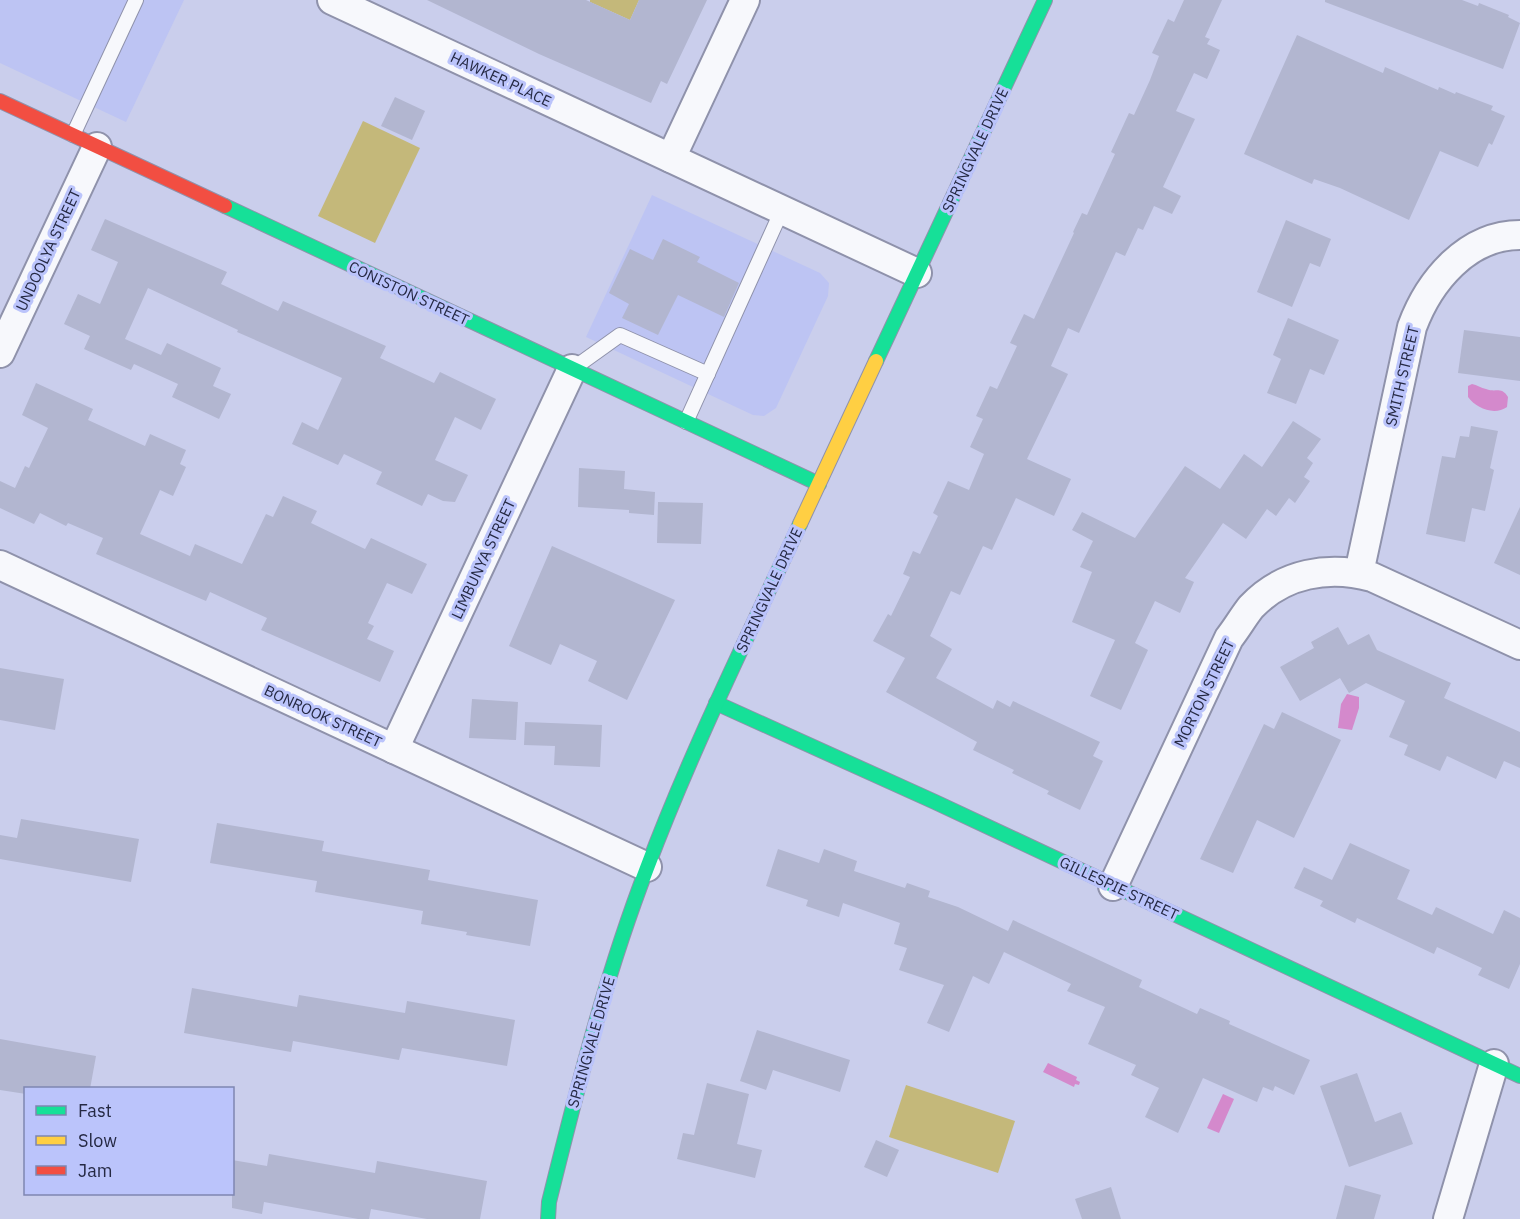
<svg xmlns="http://www.w3.org/2000/svg" width="1520" height="1219" font-family="'IBM Plex Sans',sans-serif">
<rect width="100%" height="100%" fill="#caceec"/>
<g fill="#bdc4f3">
<path d="M0,0H184L126,122L0,63Z"/>
<path d="M652,195L820,273L829,283L828,296L776,408L764,416L753,415L586,337Z"/>
</g>
<g fill="#c4b87a">
<path d="M590,0H639L630,20L590,2Z"/>
<path d="M363,121L420,148L375,243L318,216Z"/>
<path d="M906,1085L1015,1121L998,1173L889,1137Z"/>
</g>
<g fill="#d489cc">
<path d="M1472,384C1477,385 1481,388 1486,389C1496,393 1501,386 1508,397L1507,407C1494,416 1476,408 1468,397V386Z"/>
<path d="M1347,694L1359,697V708L1352,730L1338,728L1341,704Z"/>
<path d="M1048,1063L1077,1077L1076,1080L1080,1082L1079,1085L1075,1084L1074,1087L1043,1072Z"/>
<path d="M1223,1094L1234,1099L1219,1133L1207,1128Z"/>
</g>
<g fill="#b2b6d0">
<path d="M427,0H586L630,20L639,0H707L667,84L661,81L651,103L539,54Z"/>
<path d="M1184,0H1222L1205,37L1210,39L1207,44L1220,50L1207,79L1194,73L1176,111L1195,119L1163,187L1181,196L1172,214L1154,206L1143,230L1138,228L1125,256L1116,252L1079,333L1068,328L1051,366L1068,374L1027,459L1071,479L1054,516L1016,498L992,550L983,546L960,595L951,591L930,636L952,649L936,678L993,709L997,700L1010,707L1013,701L1100,742L1093,756L1103,761L1080,810L1047,794L1049,791L1012,773L1014,770L973,750L977,742L886,692L905,658L873,641L888,614L891,616L910,577L903,574L913,551L920,554L938,516L933,513L948,481L969,490L984,454L970,447L983,419L976,416L990,386L997,389L1017,346L1010,343L1024,314L1034,319L1074,233L1073,232L1082,213L1087,215L1115,154L1111,152L1129,113L1134,115L1150,80L1159,56L1152,53L1168,19L1174,22Z"/>
<path d="M1325,0H1462L1478,6L1479,3L1509,15L1508,17L1520,23L1503,69L1325,2Z"/>
<path d="M1297,35L1383,73L1385,67L1438,90L1439,87L1455,94L1456,92L1493,106L1491,110L1505,116L1492,145L1489,143L1478,167L1440,151L1409,220L1340,188L1314,179L1312,184L1244,154Z"/>
<path d="M395,97L425,111L412,140L381,126Z"/>
<path d="M105,219L227,272L221,284L278,311L283,301L386,346L380,358L434,383L440,372L496,399L481,430L455,417L435,460L468,475L455,502L443,501L428,494L422,506L376,484L382,472L344,454L338,465L292,444L302,422L318,430L342,378L237,332L238,330L148,288L125,339L161,355L167,343L221,368L213,386L231,394L219,419L172,397L178,384L134,364L131,370L84,349L90,336L64,324L78,294L100,304L118,262L91,250Z"/>
<path d="M1286,220L1331,239L1320,267L1310,263L1292,307L1257,292Z"/>
<path d="M663,239L700,257L697,262L739,283L724,317L678,295L658,335L622,318L629,304L609,293L630,249L653,260Z"/>
<path d="M1288,318L1339,340L1324,375L1310,369L1296,404L1267,393L1281,359L1273,355Z"/>
<path d="M1464,330L1520,337V381L1458,373Z"/>
<path d="M36,383L93,409L88,420L145,446L150,434L186,450L180,464L186,467L173,496L160,490L140,534L190,556L195,544L242,564L266,514L273,517L283,496L317,511L311,523L365,549L371,538L427,564L412,594L387,583L368,623L374,626L367,639L394,651L380,682L261,630L267,618L210,592L206,601L96,554L103,538L68,523L66,526L40,513L34,524L0,508V481L15,488L25,466L29,468L48,428L22,415Z"/>
<path d="M1293,421L1321,439L1307,458L1313,463L1304,477L1310,481L1295,503L1289,498L1276,516L1267,509L1246,539L1223,523L1185,578L1194,582L1180,613L1155,601L1135,643L1148,650L1121,710L1090,696L1115,640L1072,622L1092,572L1080,567L1093,541L1072,530L1082,512L1135,538L1185,466L1220,489L1244,454L1262,467Z"/>
<path d="M1471,426L1498,431L1490,468L1494,470L1485,511L1472,508L1465,542L1426,534L1442,456L1455,458L1460,436L1469,437Z"/>
<path d="M579,468L625,471L624,489L655,492L654,515L629,513V510L578,507Z"/>
<path d="M658,502L703,503L701,544L657,543Z"/>
<path d="M1520,507V575L1494,563Z"/>
<path d="M552,546L675,600L627,700L588,681L597,661L560,644L551,665L509,646Z"/>
<path d="M1338,627L1348,645L1369,634L1377,650L1451,683L1444,698L1520,732V768L1504,761L1496,779L1447,756L1440,771L1404,755L1408,745L1389,737L1405,701L1366,683L1349,693L1340,678L1300,701L1280,667L1314,648L1311,642Z"/>
<path d="M0,668L64,679L55,730L0,720Z"/>
<path d="M472,699L518,702L516,740L469,738Z"/>
<path d="M1282,712L1341,740L1294,838L1257,820L1233,873L1200,859L1264,724L1274,729Z"/>
<path d="M525,722L602,725L600,767L554,765L555,746L524,745Z"/>
<path d="M21,819L139,839L131,882L0,859V835L17,838Z"/>
<path d="M217,823L324,841L322,851L430,870L428,880L538,900L530,946L466,935L467,932L421,924L423,911L315,892L317,881L210,863Z"/>
<path d="M1350,843L1410,870L1397,899L1432,915L1436,907L1493,934L1504,910L1520,918V964L1509,989L1478,975L1482,968L1437,947L1434,954L1357,918L1355,923L1320,906L1323,901L1294,888L1304,867L1332,880Z"/>
<path d="M778,849L819,863L824,849L857,861L854,871L905,888L907,883L930,891L928,897L958,907L1008,931L1013,920L1142,980L1139,987L1197,1014L1200,1008L1230,1021L1229,1024L1310,1060L1294,1095L1275,1086L1273,1091L1263,1087L1257,1102L1203,1078L1178,1133L1145,1117L1159,1088L1131,1075L1136,1065L1088,1044L1105,1007L1067,991L1071,984L1004,952L989,984L973,976L949,1032L927,1023L944,985L899,970L907,948L894,944L900,923L843,903L839,917L806,906L808,900L766,886Z"/>
<path d="M192,988L297,1007L299,995L405,1013L407,1001L515,1020L507,1066L402,1048L399,1060L293,1041L291,1052L184,1033Z"/>
<path d="M757,1030L850,1060L840,1092L773,1070L766,1090L740,1081Z"/>
<path d="M0,1039L96,1056L90,1089H26V1094L0,1090Z"/>
<path d="M1357,1073L1375,1122L1401,1112L1413,1144L1349,1167L1320,1086Z"/>
<path d="M707,1083L749,1094L737,1144L762,1150L755,1178L677,1159L683,1133L694,1135Z"/>
<path d="M876,1140L899,1150L887,1177L864,1167Z"/>
<path d="M269,1154L375,1173L377,1161L487,1181L480,1219H427L371,1209L369,1219H358L264,1202L262,1214L232,1208V1160L267,1166Z"/>
<path d="M1345,1185L1381,1195L1374,1219H1336Z"/>
<path d="M1111,1187L1121,1219H1082L1075,1199Z"/>
</g>
<g fill="none" stroke-linecap="round" stroke-linejoin="round">
<g stroke="#8f92ab" stroke-width="16">
<g id="lane">
<path d="M73,135L136,0"/>
<path d="M574,368L620,335L708,374"/>
<path d="M686,422L782,210"/>
</g>
</g>
<g stroke="#8f92ab" stroke-width="32">
<g id="street">
<path d="M332,0L917,273"/>
<path d="M671,158L745,0"/>
<path d="M0,353L97,147"/>
<path d="M0,565L647,867"/>
<path d="M1359,573L1412,327C1429,281 1467,235 1520,235"/>
<path d="M394,749L572,369"/>
<path d="M1113,886L1229,638C1237,628 1243,617 1251,607C1283,573 1329,565 1372,577L1520,645"/>
<path d="M1448,1219L1494,1064"/>
</g>
</g>
<g stroke="#8f92ab" stroke-width="16">
<g id="fast">
<path d="M225,206L819,484"/>
<path d="M876,361L1045,0"/>
<path d="M716,703L935,802L1520,1076"/>
<path d="M548,1219L549,1202C577,1089 605,977 647,868C691,751 747,638 800,524"/>
</g>
</g>
<g stroke="#8f92ab" stroke-width="16">
<path id="slow" d="M800,524L876,361"/>
</g>
<g stroke="#8f92ab" stroke-width="16">
<path id="jam" d="M0,101L225,206"/>
</g>
<use href="#lane" stroke="#f7f8fc" stroke-width="14"/>
<use href="#street" stroke="#f7f8fc" stroke-width="28"/>
<use href="#fast" stroke="#16e098" stroke-width="14"/>
<use href="#slow" stroke="#ffcf43" stroke-width="14"/>
<use href="#jam" stroke="#f24e42" stroke-width="14"/>
</g>
<g text-anchor="middle" dominant-baseline="central" stroke-width="6" stroke-linejoin="round" paint-order="stroke">
<g font-size="15" fill="#252943" stroke="#bbc4fb">
<text transform="translate(501 79) rotate(25)">HAWKER PLACE</text>
<text transform="translate(975 150) rotate(-65)">SPRINGVALE DRIVE</text>
<text transform="translate(48 250) rotate(-65)">UNDOOLYA STREET</text>
<text transform="translate(409 293) rotate(25)">CONISTON STREET</text>
<text transform="translate(1402 376) rotate(-77)">SMITH STREET</text>
<text transform="translate(483 559) rotate(-65)">LIMBUNYA STREET</text>
<text transform="translate(769 590) rotate(-65)">SPRINGVALE DRIVE</text>
<text transform="translate(1204 693) rotate(-64)">MORTON STREET</text>
<text transform="translate(323 716) rotate(25)">BONROOK STREET</text>
<text transform="translate(1119 888) rotate(25)">GILLESPIE STREET</text>
<text transform="translate(591 1042) rotate(-74)">SPRINGVALE DRIVE</text>
</g>
</g>
<rect x="24" y="1087" width="210" height="108" fill="#bbc4fb" stroke="#7f86b1" stroke-width="1.5"/>
<rect x="36" y="1106" width="30" height="9" fill="#16e098" stroke="#7f86b1" stroke-width="1.5"/>
<text x="78" y="1117" font-size="18" fill="#252943">Fast</text>
<rect x="36" y="1136" width="30" height="9" fill="#ffcf43" stroke="#7f86b1" stroke-width="1.5"/>
<text x="78" y="1147" font-size="18" fill="#252943">Slow</text>
<rect x="36" y="1166" width="30" height="9" fill="#f24e42" stroke="#7f86b1" stroke-width="1.5"/>
<text x="78" y="1177" font-size="18" fill="#252943">Jam</text>
</svg>
